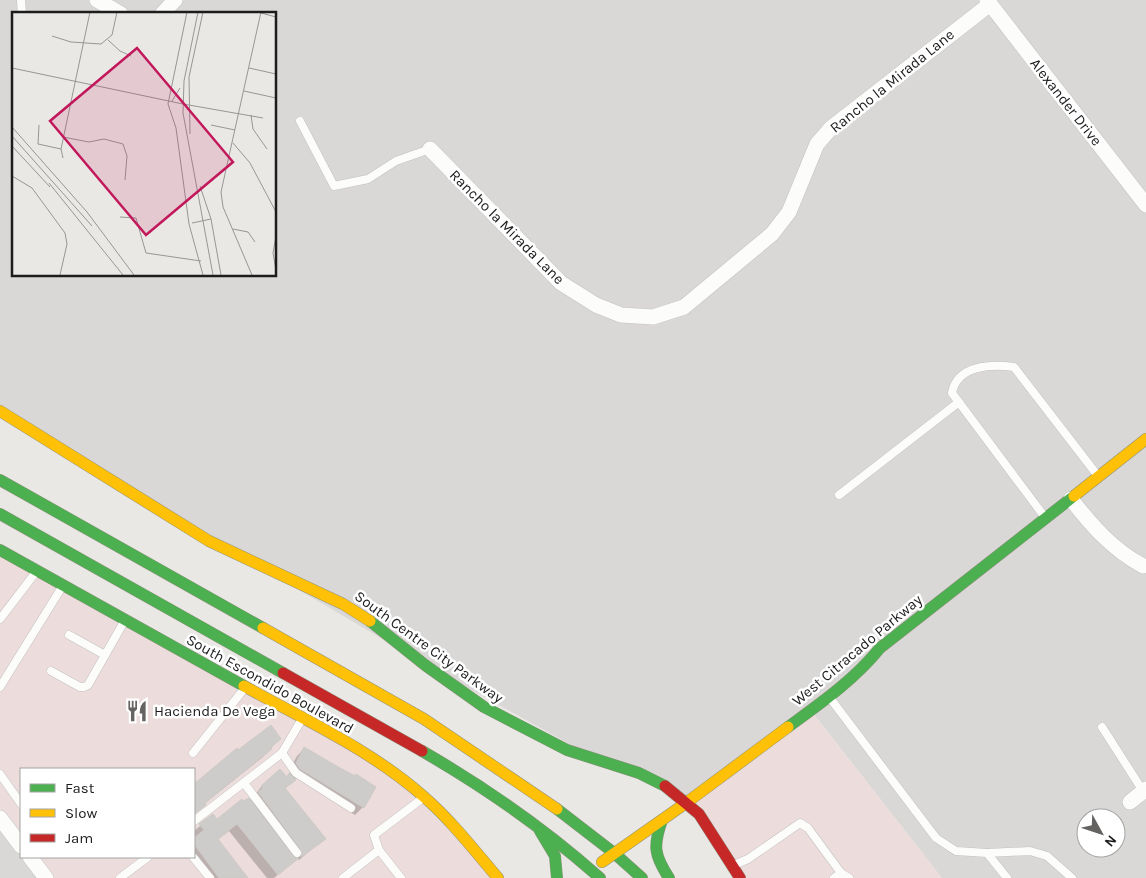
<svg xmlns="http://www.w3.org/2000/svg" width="1146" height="878" font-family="Karla,sans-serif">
<rect width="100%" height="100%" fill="#eae8e5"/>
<g fill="#d9d8d6" fill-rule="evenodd">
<path d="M0,0H1146V878H942L813,713L686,803L598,760L425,664L0,414ZM14,14H275V275H14ZM1086,818H1116V848H1086Z"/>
<path d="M0,818L21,846V857H30L46,878H0Z"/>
</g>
<g fill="#ecdcdb">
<path d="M0,550L382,765L498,878H46L30,857H194V769H21V846L0,818Z"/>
<path d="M810,710L942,878H740L686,803Z"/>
</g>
<g fill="#0003">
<path d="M279,739L263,757L204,804L194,814V785L237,750Z"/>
<path d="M304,749L374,788L363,807L355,815L296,778L284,789L324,839L299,860L298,859L294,861L274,878H267L229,831L217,840L247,878H207L194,857V840L197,838L194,834V831L213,815L217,820L249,802L262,786L286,778L291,774L289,771L297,756Z"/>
</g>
<g fill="#ceccca" stroke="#cdcac6">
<path d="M271,725L281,739L271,747L272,749L205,803L206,805L194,814V784L237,748L238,750Z"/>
<path d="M304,747L340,768L355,776L356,774L376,787L364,808L300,769L296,763Z"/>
<path d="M280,769L287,777L289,773L296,780L285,788L326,839L301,857V850L258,792L263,788L261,786Z"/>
<path d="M249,798L293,856L295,858H299L278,875L237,824L218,839L248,878H219L194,844V838L204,830L199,824L213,814L217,819L242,799L243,801Z"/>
</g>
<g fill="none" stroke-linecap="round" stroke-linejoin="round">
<g stroke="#c3c2c1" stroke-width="9">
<g id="lane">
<path d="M21,0L22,14"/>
<path d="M300,121L334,186L368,179L396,161L430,149"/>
<path d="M839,495L959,402"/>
<path d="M1044,516L952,393C957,365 991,364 1014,367L1098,476"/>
<path d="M0,619L36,572"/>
<path d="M69,635L105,655"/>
<path d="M51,671L80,687H84L88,685L125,620"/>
<path d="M0,687L62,587"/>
<path d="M830,698L936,838L956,851L987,853"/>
<path d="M1102,727L1143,791"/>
<path d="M193,753L244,689"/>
<path d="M282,753L296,773L351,808"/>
<path d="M0,774L21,804"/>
<path d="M244,783L297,853"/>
<path d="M194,821L282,753L302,719"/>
<path d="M193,857L210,878"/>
<path d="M734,865L748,859L800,823L808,828L841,873"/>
<path d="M120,878L148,857"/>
<path d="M343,878L379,850"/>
<path d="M401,878L379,850L374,835L423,798"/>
<path d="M834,878L841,873L849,878"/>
<path d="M1007,878L987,853L1030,851L1047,856L1072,878"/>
</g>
</g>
<g stroke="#c3c2c1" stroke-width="16">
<g id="street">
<path d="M97,0L121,14"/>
<path d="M987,0L1146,205"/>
<path d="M162,14L175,0"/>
<path d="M430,149L561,283L596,305L621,315L653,317L684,307L772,234L789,212L817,144L831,128L990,4"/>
<path d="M1071,499C1092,526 1112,549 1143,566"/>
<path d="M1130,802L1146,789"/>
<path d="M0,818L21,846"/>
<path d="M30,857L46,878"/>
</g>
</g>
<g stroke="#90927e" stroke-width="12">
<g id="fast">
<path d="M0,480L263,628"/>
<path d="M0,514L283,673"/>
<path d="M0,550L244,686"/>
<path d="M370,621L425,665L484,707L567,750L639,773L665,786"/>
<path d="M788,727C821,703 854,680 880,648L1074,496"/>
<path d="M422,751C486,788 545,829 600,878"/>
<path d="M557,809L614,853L642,878"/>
<path d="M662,820C653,846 654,855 669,878"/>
<path d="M540,831L555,856L557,878"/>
</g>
</g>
<g stroke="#90927e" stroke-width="12">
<g id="slow">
<path d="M0,411L209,541L343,604L370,621"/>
<path d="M1074,496L1146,439"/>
<path d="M263,628L424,719L557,809"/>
<path d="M244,686C305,720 371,750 423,796C451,820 474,850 498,878"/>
<path d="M602,862L686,803L788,727"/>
</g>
</g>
<g stroke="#90927e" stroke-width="12">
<g id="jam">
<path d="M283,673L422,751"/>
<path d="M665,786L699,814L740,878"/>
</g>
</g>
<use href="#lane" stroke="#fcfcfb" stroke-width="8"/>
<use href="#street" stroke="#fcfcfb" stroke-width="15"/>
<use href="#fast" stroke="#4caf50" stroke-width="11"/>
<use href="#slow" stroke="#ffc107" stroke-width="11"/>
<use href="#jam" stroke="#c62828" stroke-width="11"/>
</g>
<defs>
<g id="restaurant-bare" transform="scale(1.725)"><path d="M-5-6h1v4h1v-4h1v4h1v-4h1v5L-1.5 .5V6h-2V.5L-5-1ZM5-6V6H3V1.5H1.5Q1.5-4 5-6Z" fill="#646362" stroke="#fff" stroke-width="2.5" paint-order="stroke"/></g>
</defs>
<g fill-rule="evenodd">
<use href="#restaurant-bare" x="137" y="711"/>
</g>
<g text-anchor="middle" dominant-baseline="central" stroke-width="5" stroke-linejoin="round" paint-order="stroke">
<g font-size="15" fill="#1c1c1c" stroke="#fff">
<text transform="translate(892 81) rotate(-39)">Rancho la Mirada Lane</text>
<text transform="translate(1066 102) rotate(52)">Alexander Drive</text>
<text transform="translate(507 227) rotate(45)">Rancho la Mirada Lane</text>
<text transform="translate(429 647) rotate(36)">South Centre City Parkway</text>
<text transform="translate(857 650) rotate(-40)">West Citracado Parkway</text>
<text transform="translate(270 684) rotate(29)">South Escondido Boulevard</text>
</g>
<g font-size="15" fill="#1c1c1c" stroke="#fff" text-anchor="start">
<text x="154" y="711">Hacienda De Vega</text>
</g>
</g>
<g transform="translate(12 12)">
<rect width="264" height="264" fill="#eae8e5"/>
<path fill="none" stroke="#989695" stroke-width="1" d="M175,0L156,92L164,116L177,212L191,263M186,0L172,69L171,101L201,263M249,1L264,5M40,24L59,30L89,32L100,23L105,0M96,28L108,39L119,44M0,56L171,92M237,56L264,62M232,79L264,86M160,89L168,76M171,92L251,106M239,103L241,117L255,137M27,113L26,132L49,137M199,113L223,118M0,115L75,200L122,263M178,122L177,65L191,0M0,124L80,214M51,125L77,130L92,127L111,132L115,144L113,168M221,131L238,151L264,200M0,134L38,175M51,146L49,137L78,0M0,164L20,176L53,221L55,232L48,263M37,171L111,263M188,174L199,207L209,263M108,205L124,206L134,241L189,249M180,211L199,207M221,217L236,220L243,230M264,224L261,241L264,258M240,263L211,195L209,180L249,0"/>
<path fill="#c2185b" fill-opacity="0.15" stroke="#c2185b" stroke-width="2.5" d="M125,36L221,150L134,223L38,109Z"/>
<rect width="264" height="264" fill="none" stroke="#1c1c1c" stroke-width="2.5"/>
</g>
<rect x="20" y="768" width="175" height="90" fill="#ffffff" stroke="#a4a4a4"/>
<rect x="30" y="784" width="25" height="8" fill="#4caf50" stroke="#a4a4a4"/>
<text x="65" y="793" font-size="15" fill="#1c1c1c">Fast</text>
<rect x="30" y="809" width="25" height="8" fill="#ffc107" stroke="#a4a4a4"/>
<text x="65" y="818" font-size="15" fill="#1c1c1c">Slow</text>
<rect x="30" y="834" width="25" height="8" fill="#c62828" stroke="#a4a4a4"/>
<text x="65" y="843" font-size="15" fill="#1c1c1c">Jam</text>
<g transform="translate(1101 833) rotate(130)"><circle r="24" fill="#ffffff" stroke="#a4a4a4"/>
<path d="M0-4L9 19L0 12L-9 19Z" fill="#646362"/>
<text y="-8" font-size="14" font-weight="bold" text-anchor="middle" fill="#1c1c1c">N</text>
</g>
</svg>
